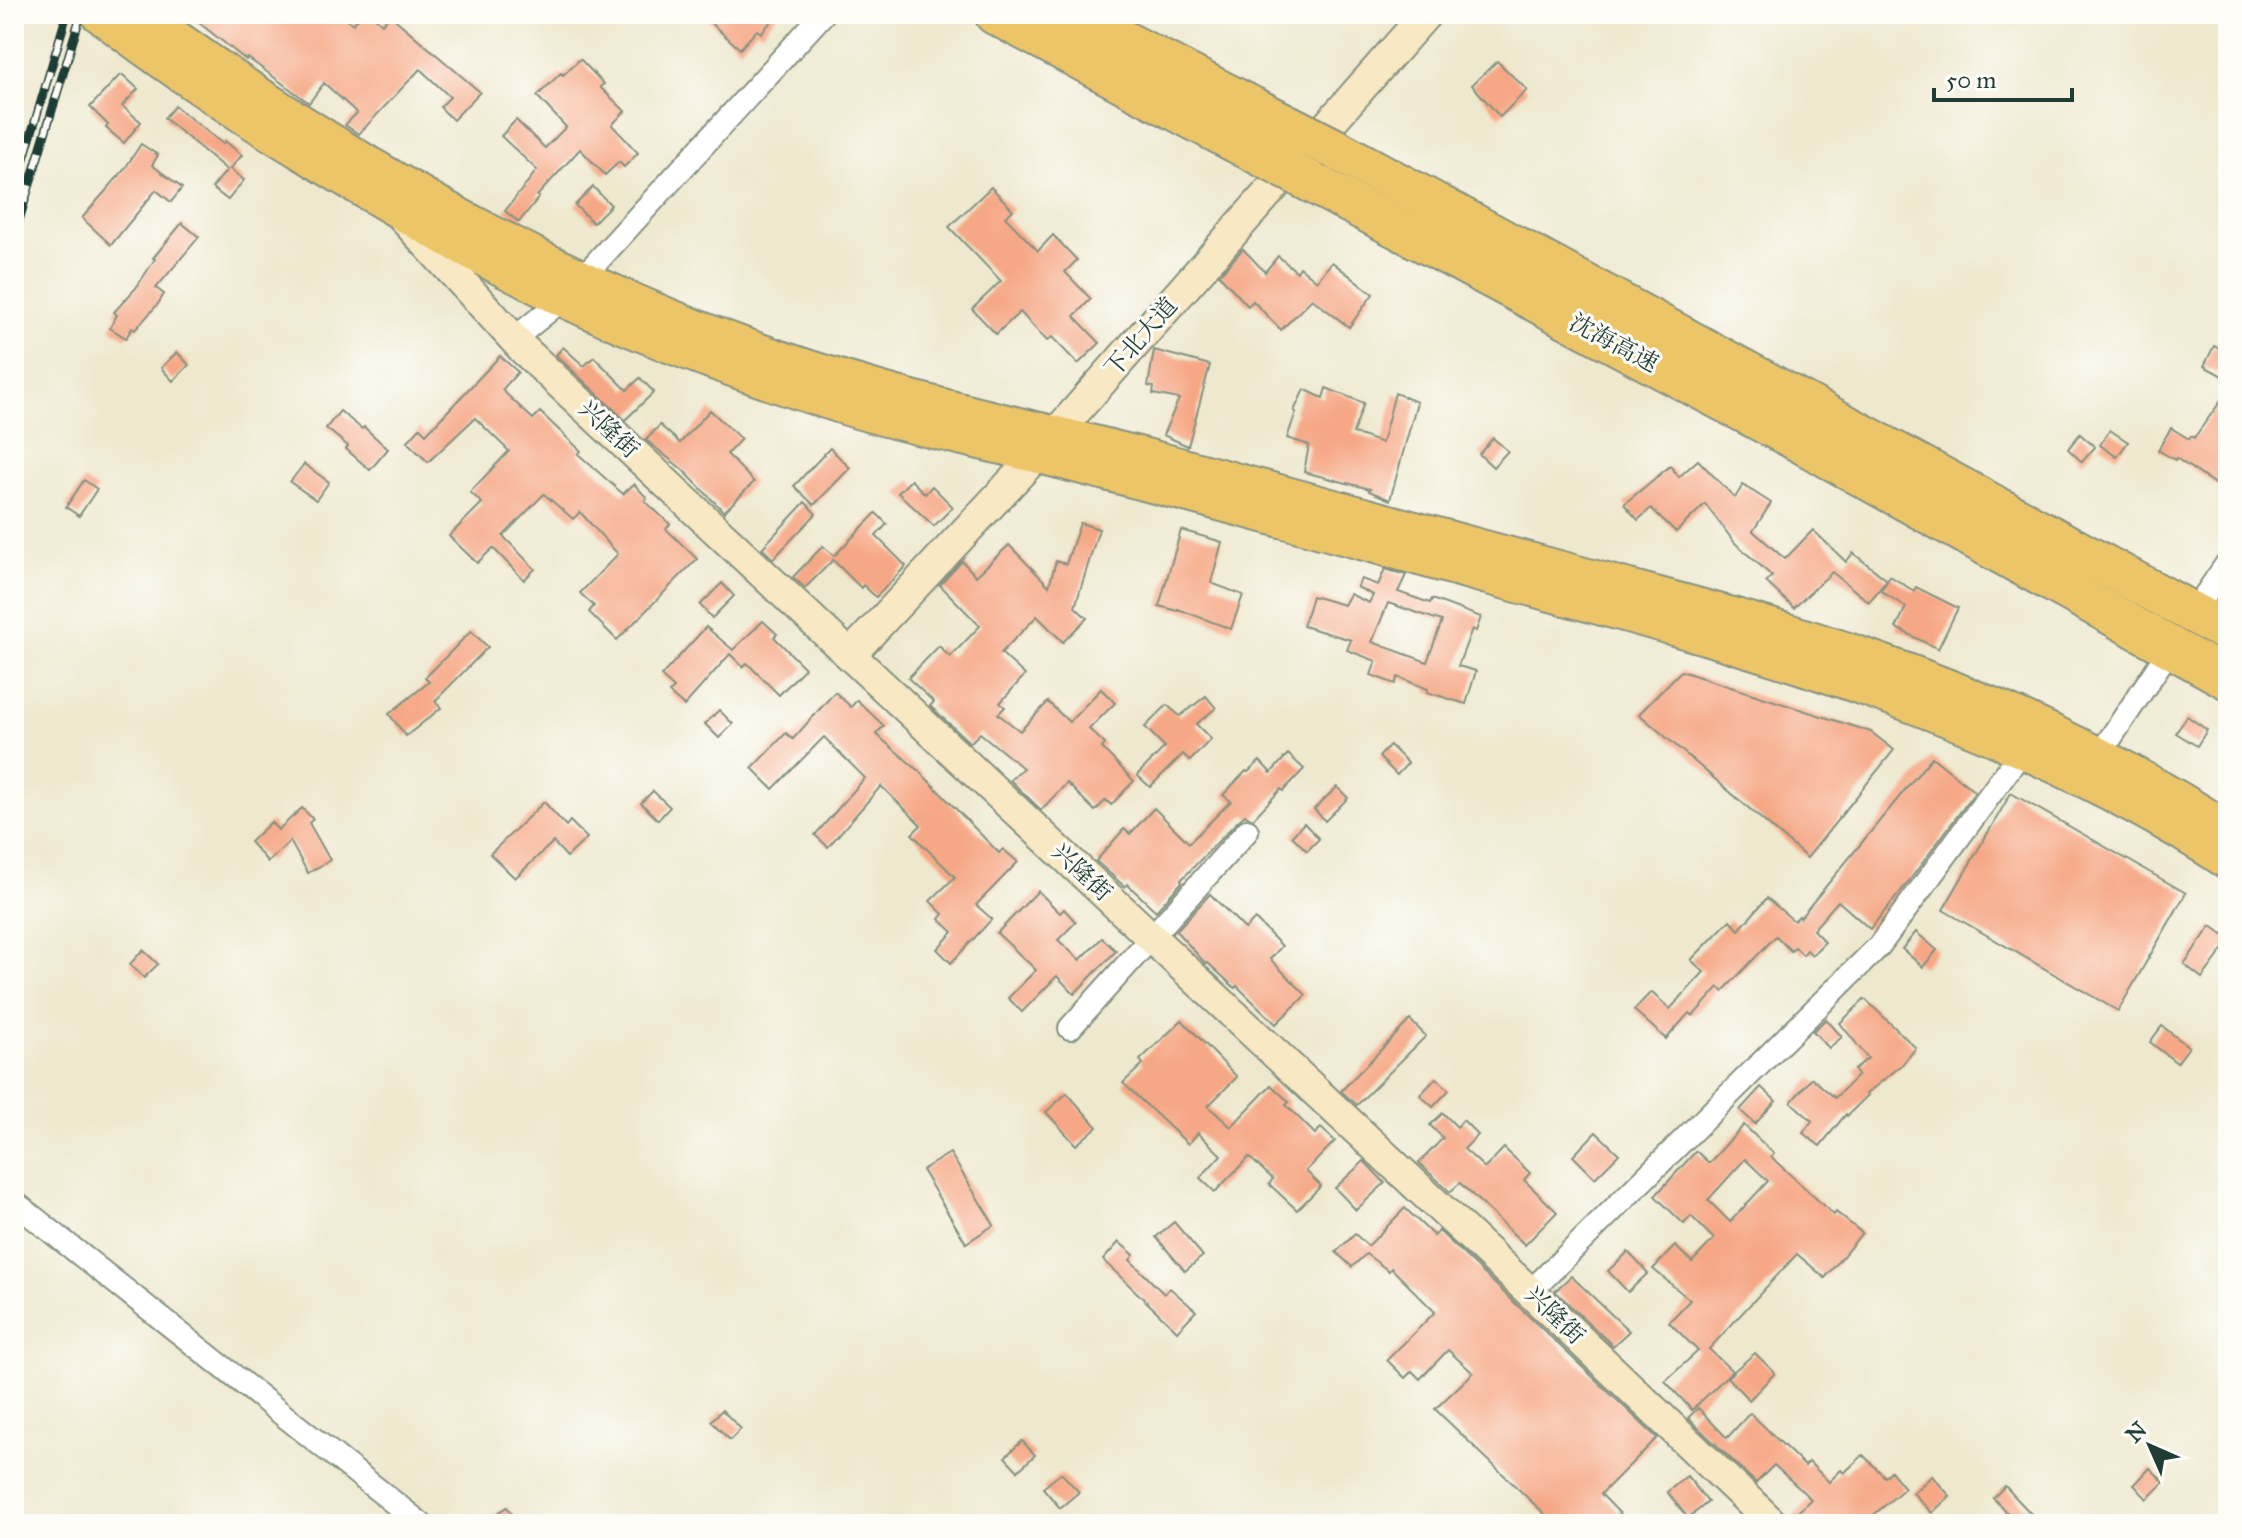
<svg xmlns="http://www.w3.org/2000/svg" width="2242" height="1538" font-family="'IM FELL Great Primer','Noto Serif SC',serif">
<rect width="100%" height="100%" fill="#fdfcf7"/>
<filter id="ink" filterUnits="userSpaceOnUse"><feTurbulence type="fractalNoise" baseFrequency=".0125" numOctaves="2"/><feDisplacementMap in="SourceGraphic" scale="16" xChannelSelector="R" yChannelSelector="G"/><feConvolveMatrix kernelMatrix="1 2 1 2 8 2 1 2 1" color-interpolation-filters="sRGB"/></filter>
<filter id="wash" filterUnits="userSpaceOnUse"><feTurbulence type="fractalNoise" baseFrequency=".006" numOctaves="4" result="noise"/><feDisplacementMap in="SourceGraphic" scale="32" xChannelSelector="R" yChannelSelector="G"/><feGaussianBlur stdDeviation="1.8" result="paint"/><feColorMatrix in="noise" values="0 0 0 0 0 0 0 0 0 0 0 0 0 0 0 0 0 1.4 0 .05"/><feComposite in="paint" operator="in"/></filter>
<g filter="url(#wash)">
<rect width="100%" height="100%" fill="#eee8ce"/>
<g id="blocks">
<g fill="#f6a785" fill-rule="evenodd">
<path d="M188,14H340L353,24L362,14H371L382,24L390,15L480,92L453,120L440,107L450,97L420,69L359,134L345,125L357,113L324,83L309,103L248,58L246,60Z"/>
<path d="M701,14H778L761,33L757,30L740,49Z"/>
<path d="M580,59L604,84L600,87L625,111L612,125L638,153L624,167L619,162L605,175L580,149L537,196L539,197L519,222L505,211L537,170L501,136L516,120L545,148L566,127L537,96L561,73L563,75Z"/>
<path d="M1497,61L1527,90L1500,117L1472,85Z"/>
<path d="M123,75L138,89L122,106L141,122L124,143L106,128L108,125L90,107L119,76Z"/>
<path d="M175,106L223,144L225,141L242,155L230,169L244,180L228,200L212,188L227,170L164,118Z"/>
<path d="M141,144L158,155L152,165L182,188L171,202L156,190L111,245L82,218L124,170Z"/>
<path d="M593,187L611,205L593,223L575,205Z"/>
<path d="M991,187L1013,210L1005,217L1038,251L1053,235L1077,260L1065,272L1091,299L1074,316L1100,343L1078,364L1052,337L1047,341L1020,312L996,334L972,309L1001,281L949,227Z"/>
<path d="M182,223L199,237L156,288L164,294L158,304L135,330L132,328L126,338L110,328L117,315L114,312L136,288L155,259L153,258Z"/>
<path d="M1243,249L1265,272L1278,256L1297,272L1300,267L1317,281L1332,262L1373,294L1349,327L1312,299L1281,330L1253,301L1248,306L1219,275Z"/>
<path d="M2214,346L2228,352V379L2204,366Z"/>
<path d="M563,347L584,366L594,357L627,390L640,378L654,392L625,420L556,355Z"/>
<path d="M1154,350L1210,365L1188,446L1163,435L1179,399L1153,394L1154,387L1148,386Z"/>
<path d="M177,352L189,365L173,381L161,368Z"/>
<path d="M500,356L518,372L502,390L533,419L540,412L581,451L578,454L623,494L634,484L647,498L645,501L670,524L666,529L697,559L617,640L589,612L594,606L580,593L618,554L580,512L573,519L544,494L503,536L535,569L524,580L493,548L477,563L449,536L482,503L470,492L509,451L475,418L428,462L407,442L420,428L426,434Z"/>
<path d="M1326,388L1364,403L1353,433L1382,443L1395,393L1417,402L1390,500L1369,491L1370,489L1304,472L1309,445L1287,438L1296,412L1294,411L1304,389L1323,398Z"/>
<path d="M2228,391V493L2176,458L2175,460L2158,450L2171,428L2189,439L2191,436L2194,438Z"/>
<path d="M710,410L741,439L727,454L754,482L724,512L683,470L646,440L660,425L680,443Z"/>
<path d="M340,411L362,429L364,427L388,449L370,470L346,449L348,446L326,428Z"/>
<path d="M2110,430L2128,442L2117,457L2100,445Z"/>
<path d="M2080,434L2095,447L2082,462L2068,449Z"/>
<path d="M1493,438L1508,451L1493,467L1479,454Z"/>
<path d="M830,448L850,468L814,505L794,486Z"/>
<path d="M1698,460L1735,498L1743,485L1771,503L1753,531L1785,559L1813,530L1846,562L1853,553L1887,580L1869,602L1832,572L1794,608L1766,582L1772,576L1735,543L1705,504L1676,532L1651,508L1638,520L1624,504L1670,466L1679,477Z"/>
<path d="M304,464L329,482L316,500L290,482Z"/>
<path d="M84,480L97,489L79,516L66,507Z"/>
<path d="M911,480L925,494L932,486L953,507L934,526L898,493Z"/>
<path d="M805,502L816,514L773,559L762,548Z"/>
<path d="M876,513L887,524L876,536L906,566L876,597L863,585L861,588L833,560L805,588L793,577L823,546L834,556Z"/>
<path d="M1080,523L1099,529L1075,607L1087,618L1063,642L1037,616L1001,653L1025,675L1000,703L1005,707L998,714L1020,731L1048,702L1069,722L1101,689L1115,703L1089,729L1105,744L1102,748L1134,781L1111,805L1106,800L1095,811L1067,783L1041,810L1010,780L1023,768L980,733L970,743L930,706L934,702L908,678L939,646L950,657L980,626L940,585L962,561L976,576L1009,545L1049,586L1056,561L1066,564Z"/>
<path d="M1181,530L1222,542L1211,583L1243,595L1231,629L1178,609V611L1159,606Z"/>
<path d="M1385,569L1406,575L1398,592L1430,603L1432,599L1481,617L1476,631L1472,629L1458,666L1476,671L1466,704L1427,692L1428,689L1398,677L1395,684L1371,675L1376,661L1347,650L1351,640L1303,626L1312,596L1344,605L1350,594L1369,603L1373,595L1357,587L1361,579L1378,585ZM1388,603L1442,621L1427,662L1372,642Z"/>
<path d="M1890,576L1914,591L1916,587L1958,608L1938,649L1896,628L1906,607L1881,591Z"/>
<path d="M722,583L734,596L712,618L700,605Z"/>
<path d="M763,621L777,634L774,637L805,668L779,695L747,663L743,667L730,654L684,706L669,693L674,688L661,676L706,627L733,650Z"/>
<path d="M471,631L488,647L435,701L441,708L406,736L389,714L429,682L425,678Z"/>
<path d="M1681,671L1871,732L1894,750L1807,858L1639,714Z"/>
<path d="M835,692L851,707L857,700L884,726L876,734L920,772L999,853L1003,849L1018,862L976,905L992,919L951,963L937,949L953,932L939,919L943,914L930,901L955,877L912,834L921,825L881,786L828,847L815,835L865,778L824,737L773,789L752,768L786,733L793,739Z"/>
<path d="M1206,696L1216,708L1196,724L1211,739L1190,761L1183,754L1150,787L1137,775L1165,747L1145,727L1167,705L1180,716Z"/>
<path d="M719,710L733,724L719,738L705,724Z"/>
<path d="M2187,716L2207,730L2197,746L2176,733Z"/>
<path d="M1390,745L1408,763L1397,775L1379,757Z"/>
<path d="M1288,754L1304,769L1283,791L1281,789L1253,819L1245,815L1237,822L1181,880L1182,882L1156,911L1127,884L1125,887L1096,861L1124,829L1130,834L1154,808L1189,843L1231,801L1223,795L1246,771L1248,772L1260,761L1271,773Z"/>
<path d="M1932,757L1975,792L1906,885L1870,929L1838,901L1813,930L1825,942L1812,955L1807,950L1803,955L1795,947L1791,951L1776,936L1723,991L1719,987L1693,1016L1689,1013L1666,1039L1634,1010L1651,992L1670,1009L1704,972L1691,960L1730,920L1739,930L1767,898L1794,921L1799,916L1800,918Z"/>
<path d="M1337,787L1348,798L1325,821L1314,809Z"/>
<path d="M653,791L670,807L658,820L641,803Z"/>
<path d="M2011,793L2186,893L2118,1011L1943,910Z"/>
<path d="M544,802L566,826L570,821L587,838L567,857L553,842L515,878L490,854Z"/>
<path d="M302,808L313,819L309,823L330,860L308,873L290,841L268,862L250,842L271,822L278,830Z"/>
<path d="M1304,823L1319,839L1307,851L1292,836Z"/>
<path d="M1038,891L1060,913L1064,909L1076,922L1058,940L1080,960L1102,938L1116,951L1074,994L1057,976L1022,1012L1008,998L1036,970L997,933Z"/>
<path d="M1210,894L1245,929L1255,919L1282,946L1270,959L1306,995L1276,1024L1237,986L1235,988L1208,963L1206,964L1176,931Z"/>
<path d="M2211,926L2228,938V943L2202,978L2184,964Z"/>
<path d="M1916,932L1937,950L1923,967L1902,949Z"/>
<path d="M143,950L158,964L144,978L130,964Z"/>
<path d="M1865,999L1916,1048L1902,1065L1866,1094L1868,1095L1847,1116L1846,1114L1820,1146L1803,1133L1812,1121L1791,1102L1812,1078L1835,1098L1858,1075L1854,1070L1868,1058L1840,1023Z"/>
<path d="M1826,1019L1842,1037L1829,1048L1813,1031Z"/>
<path d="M1182,1020L1237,1077L1208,1106L1231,1127L1271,1085L1289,1102L1286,1105L1315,1134L1321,1128L1335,1141L1306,1171L1321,1186L1297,1210L1269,1184L1273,1179L1249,1157L1215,1192L1200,1178L1221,1155L1198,1133L1188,1144L1123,1083L1143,1064L1140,1060Z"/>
<path d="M1410,1020L1426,1036L1357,1105L1341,1091Z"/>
<path d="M2162,1026L2189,1047L2177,1063L2150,1042Z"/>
<path d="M1436,1078L1449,1090L1433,1107L1420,1095Z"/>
<path d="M1761,1087L1776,1101L1755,1124L1740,1110Z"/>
<path d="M1067,1093L1097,1127L1076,1145L1046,1112Z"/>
<path d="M1443,1113L1457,1127L1463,1120L1478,1135L1464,1149L1485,1168L1504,1148L1530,1173L1524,1180L1557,1212L1525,1245L1460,1183L1450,1192L1419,1163L1443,1138L1430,1125Z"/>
<path d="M1744,1125L1774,1154L1771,1157L1834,1215L1836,1212L1862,1233L1825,1278L1797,1254L1709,1349L1732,1371L1692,1410L1665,1381L1698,1351L1669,1322L1690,1300L1653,1269L1675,1246L1692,1262L1714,1239L1691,1216L1684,1224L1655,1196L1696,1151L1709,1163ZM1745,1159L1768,1181L1730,1222L1708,1200Z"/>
<path d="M1596,1132L1619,1154L1595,1178L1573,1156Z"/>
<path d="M950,1153L994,1225L966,1243L922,1170Z"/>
<path d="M1364,1161L1385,1183L1356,1210L1335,1188Z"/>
<path d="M1405,1208L1434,1236L1439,1231L1657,1438L1601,1494L1630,1524H1555L1435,1409L1473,1373L1448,1350L1420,1379L1412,1371L1405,1378L1387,1360L1435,1312L1391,1268L1389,1271L1366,1254L1352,1267L1336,1252L1355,1234L1368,1246Z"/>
<path d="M1174,1222L1203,1256L1185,1271L1156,1237Z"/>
<path d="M1119,1242L1134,1255L1130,1260L1164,1294L1170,1288L1196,1311L1177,1331L1103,1260Z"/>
<path d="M1628,1252L1648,1273L1628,1292L1608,1271Z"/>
<path d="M1571,1276L1629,1331L1613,1346L1555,1291Z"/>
<path d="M1755,1353L1775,1373L1749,1400L1727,1377Z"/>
<path d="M1698,1408L1727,1438L1750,1413L1805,1466L1809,1462L1829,1482L1841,1470L1844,1473L1863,1455L1885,1477L1891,1471L1905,1488L1863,1524H1790V1520L1811,1499L1774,1465L1756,1483L1688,1418Z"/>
<path d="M722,1410L741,1429L730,1440L711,1421Z"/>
<path d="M1022,1441L1035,1455L1018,1471L1005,1457Z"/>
<path d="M2150,1468L2164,1482L2147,1499L2134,1485Z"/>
<path d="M1061,1473L1079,1492L1060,1508L1043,1488Z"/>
<path d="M1687,1476L1708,1502L1688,1518L1667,1492Z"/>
<path d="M1932,1476L1950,1496L1932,1513L1913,1493Z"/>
<path d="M2005,1486L2019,1501L2041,1524H2003L2011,1517L1993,1498Z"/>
<path d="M507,1507L519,1524H480Z"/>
</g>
</g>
</g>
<g filter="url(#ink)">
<use href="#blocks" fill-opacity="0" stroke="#869281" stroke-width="2"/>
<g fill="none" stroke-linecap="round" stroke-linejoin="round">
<g stroke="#869281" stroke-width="26">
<g id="street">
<path d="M514,339L563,299L823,14"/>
<path d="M2204,597L2228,562"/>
<path d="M2100,754L2160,664"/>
<path d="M1070,1028L1247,831"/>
<path d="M14,1202L421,1524"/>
<path d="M1530,1292L1879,946L2023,750"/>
</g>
</g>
<g stroke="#869281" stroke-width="34">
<g id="secondary">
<path d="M405,220L523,349L1530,1292L1773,1524"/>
<path d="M850,655L1036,456L1426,14"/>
</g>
</g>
<g stroke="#869281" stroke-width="38">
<g id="primary">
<path d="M98,14C165,66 236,113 309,157C391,208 475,257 562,299C653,342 749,377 844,407C907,427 971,439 1035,455C1185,492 1334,535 1484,576C1742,645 2002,714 2228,862"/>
<path d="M143,14C365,175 609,313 876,388C970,415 1066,435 1161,460C1296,496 1431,534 1566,570C1668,598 1771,623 1871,658C1995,701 2117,758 2228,829"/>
</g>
</g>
<g stroke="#869281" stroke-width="44">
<g id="highway">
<path d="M995,14L1230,139"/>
<path d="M1071,14L1254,108"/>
<path d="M1335,149L2228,632"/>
<path d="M1311,182L1793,438L2228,679"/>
</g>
</g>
<use href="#street" stroke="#fff" stroke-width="22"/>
<use href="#secondary" stroke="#f8e8c3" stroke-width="30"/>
<use href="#primary" stroke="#edc569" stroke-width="34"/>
<use href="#highway" stroke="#edc569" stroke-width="40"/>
<g stroke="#1f3d34" stroke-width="9">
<g id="rail">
<path d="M14,192L67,14"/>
<path d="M14,237L81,14"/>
</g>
</g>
<use href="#rail" stroke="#fdfcf7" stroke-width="6" stroke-dasharray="18" stroke-linecap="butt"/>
<g stroke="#869281" stroke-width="44" stroke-linecap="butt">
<g id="highway-bridge">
<path d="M1254,108L1335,149"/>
<path d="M1230,139L1311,182"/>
</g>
</g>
<use href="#highway-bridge" stroke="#edc569" stroke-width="40"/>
</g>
</g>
<g text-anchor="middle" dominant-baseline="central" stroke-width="6" stroke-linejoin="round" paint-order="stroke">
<g font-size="24" fill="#1f3d34" stroke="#fdfcf7">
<text transform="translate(1141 337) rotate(-49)">下北大道</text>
<text transform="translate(1614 343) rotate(28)">沈海高速</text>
<text transform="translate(609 429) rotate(43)">兴隆街</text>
<text transform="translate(1082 872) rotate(43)">兴隆街</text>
<text transform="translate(1555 1315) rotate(44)">兴隆街</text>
</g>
</g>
<rect width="2242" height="1538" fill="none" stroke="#fdfcf7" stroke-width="48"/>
<g transform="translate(2150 1446) rotate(315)" stroke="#fdfcf7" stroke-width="6" paint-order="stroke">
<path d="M0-6L14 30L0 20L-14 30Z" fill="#1f3d34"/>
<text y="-12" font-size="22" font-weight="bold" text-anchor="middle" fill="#1f3d34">N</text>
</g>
<path d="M1934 88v12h138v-12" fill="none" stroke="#1f3d34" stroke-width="4"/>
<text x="1946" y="88" font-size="24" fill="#1f3d34" stroke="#fdfcf7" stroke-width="6" paint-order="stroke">50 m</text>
</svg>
